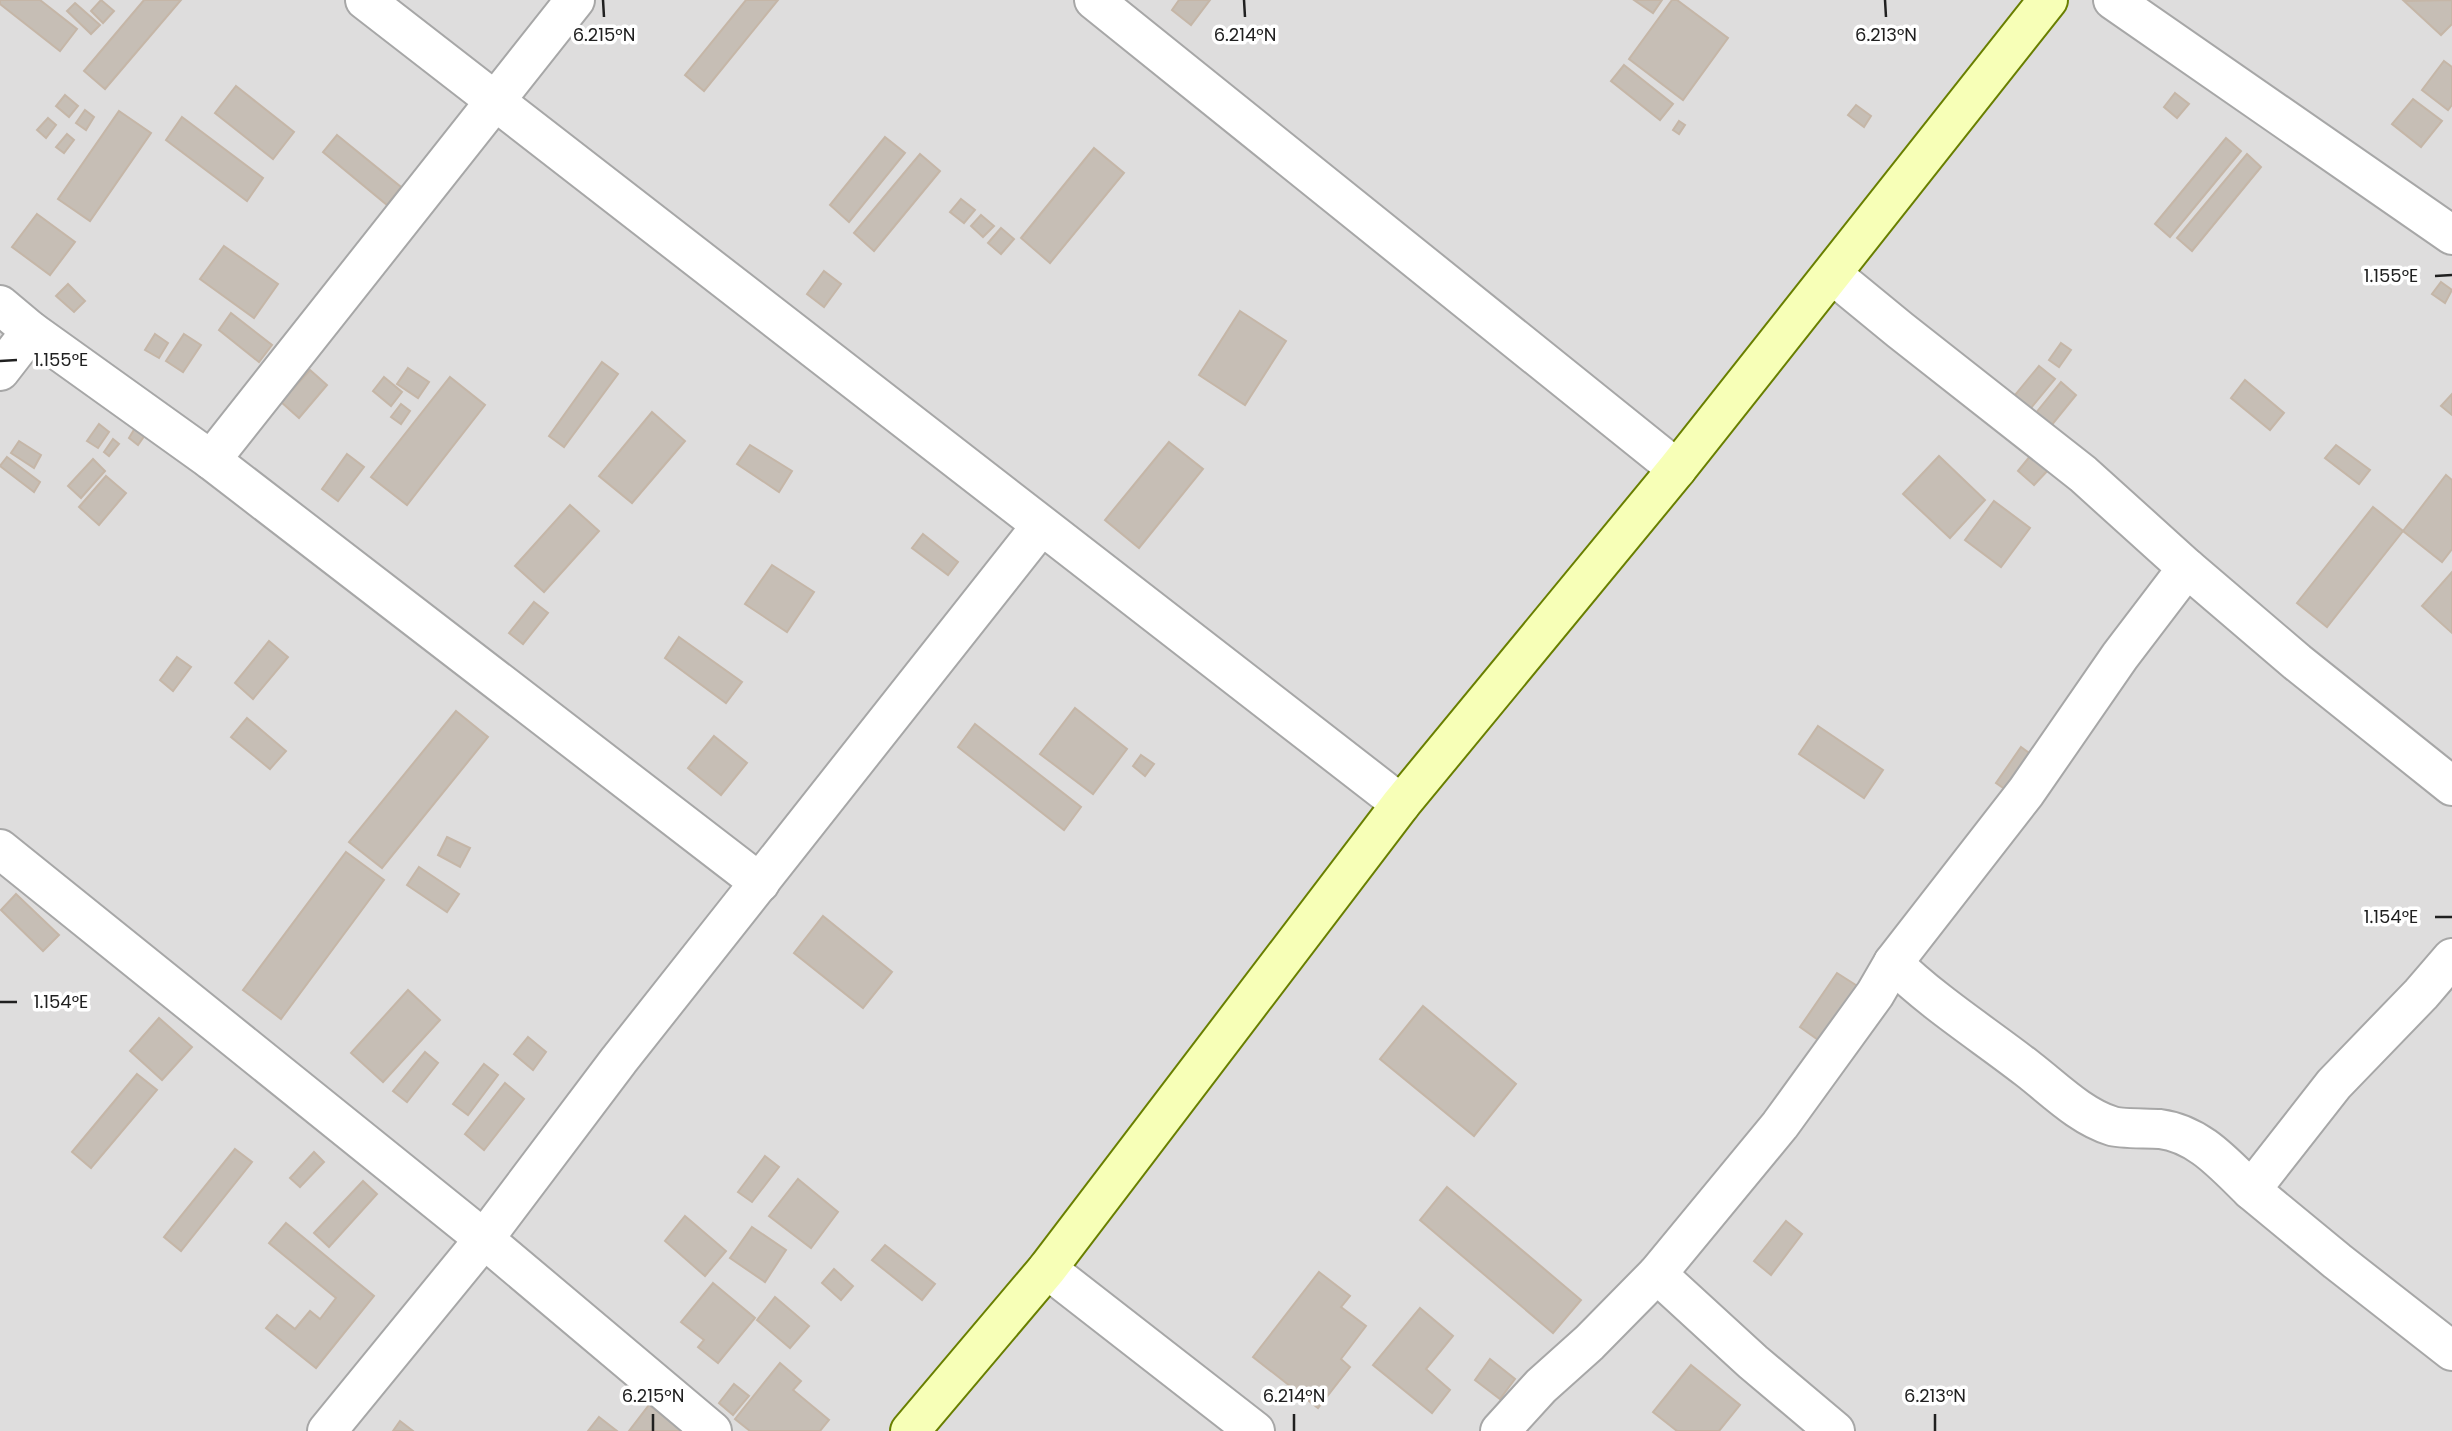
<svg xmlns="http://www.w3.org/2000/svg" width="2452" height="1431" font-family="Poppins,sans-serif">
<rect width="100%" height="100%" fill="#f2eee6"/>
<rect fill="#dedddd" x="0" y="0" width="2452" height="1431"/>
<g fill="#c6beb5" stroke="#c5b6a7" stroke-width="2">
<path d="M0,0H40L77,29L60,51L0,4Z"/>
<path d="M101,0L114,11L103,23L91,11Z"/>
<path d="M144,0H181L105,89L84,71Z"/>
<path d="M746,0H778L704,91L685,75Z"/>
<path d="M1179,0H1210L1191,25L1172,10Z"/>
<path d="M1634,0H1662L1653,13Z"/>
<path d="M1672,0H1677L1728,38L1683,100L1629,59Z"/>
<path d="M2452,0V24L2441,35L2404,1Z"/>
<path d="M75,3L100,25L91,34L67,11Z"/>
<path d="M2444,61L2452,67V105L2448,110L2422,90Z"/>
<path d="M1624,65L1673,104L1660,120L1611,81Z"/>
<path d="M236,86L294,132L273,159L215,113Z"/>
<path d="M2175,93L2189,104L2177,118L2164,107Z"/>
<path d="M65,95L78,106L69,117L56,106Z"/>
<path d="M2413,99L2442,121L2421,147L2392,124Z"/>
<path d="M1856,105L1871,116L1864,127L1848,115Z"/>
<path d="M85,110L94,117L86,130L76,123Z"/>
<path d="M119,111L151,133L90,221L58,199Z"/>
<path d="M182,117L263,178L247,201L166,140Z"/>
<path d="M48,118L56,125L46,138L37,130Z"/>
<path d="M1679,121L1685,125L1679,134L1673,130Z"/>
<path d="M67,134L74,140L64,153L56,147Z"/>
<path d="M337,135L401,187L387,205L323,152Z"/>
<path d="M885,137L905,153L849,222L830,205Z"/>
<path d="M2226,138L2241,151L2170,237L2155,224Z"/>
<path d="M1094,148L1124,173L1050,263L1021,238Z"/>
<path d="M920,154L940,171L874,251L854,233Z"/>
<path d="M2247,154L2261,167L2192,251L2177,238Z"/>
<path d="M961,199L975,210L964,223L950,212Z"/>
<path d="M37,214L75,242L50,275L12,247Z"/>
<path d="M981,215L994,226L983,237L971,226Z"/>
<path d="M1001,228L1014,239L1001,254L988,243Z"/>
<path d="M224,246L278,284L254,318L200,279Z"/>
<path d="M824,271L841,284L824,307L807,294Z"/>
<path d="M2441,282L2452,290L2445,303L2432,294Z"/>
<path d="M68,284L85,301L74,312L56,296Z"/>
<path d="M1240,311L1286,341L1245,405L1199,375Z"/>
<path d="M231,313L272,345L259,362L219,330Z"/>
<path d="M155,334L168,343L159,358L145,350Z"/>
<path d="M184,334L201,345L183,372L166,361Z"/>
<path d="M2061,343L2071,350L2059,367L2049,360Z"/>
<path d="M602,362L618,374L564,447L549,436Z"/>
<path d="M2039,366L2055,379L2026,414L2010,401Z"/>
<path d="M408,368L429,382L418,398L397,384Z"/>
<path d="M310,370L327,385L299,418L281,402Z"/>
<path d="M384,377L402,392L391,406L373,391Z"/>
<path d="M450,377L485,405L407,505L371,477Z"/>
<path d="M2245,380L2284,413L2270,430L2231,398Z"/>
<path d="M2061,382L2076,395L2046,432L2031,419Z"/>
<path d="M2452,394V415L2441,406Z"/>
<path d="M401,404L410,411L401,424L391,417Z"/>
<path d="M652,412L685,441L632,503L599,476Z"/>
<path d="M99,424L109,432L98,448L87,441Z"/>
<path d="M135,428L145,435L138,445L129,438Z"/>
<path d="M113,439L119,444L109,456L104,452Z"/>
<path d="M19,441L41,455L34,468L11,453Z"/>
<path d="M1169,442L1203,469L1139,548L1105,520Z"/>
<path d="M750,445L792,471L779,492L737,464Z"/>
<path d="M2336,445L2370,470L2359,484L2325,458Z"/>
<path d="M347,454L364,467L338,501L322,489Z"/>
<path d="M2031,455L2049,469L2034,485L2018,471Z"/>
<path d="M1939,456L1985,500L1950,538L1903,494Z"/>
<path d="M7,457L40,482L34,492L0,466Z"/>
<path d="M93,459L105,471L81,498L68,486Z"/>
<path d="M2446,475L2452,480V549L2442,562L2403,531Z"/>
<path d="M106,476L126,493L99,525L79,507Z"/>
<path d="M1994,501L2030,528L2001,567L1965,540Z"/>
<path d="M570,505L599,531L544,592L515,566Z"/>
<path d="M2373,507L2403,531L2327,627L2297,603Z"/>
<path d="M923,534L958,562L948,575L912,548Z"/>
<path d="M772,565L814,592L787,632L745,604Z"/>
<path d="M2452,572V633L2422,606Z"/>
<path d="M534,602L548,613L523,644L509,633Z"/>
<path d="M679,637L742,682L726,703L665,658Z"/>
<path d="M269,641L288,657L253,699L235,683Z"/>
<path d="M177,657L191,667L173,691L160,680Z"/>
<path d="M1075,708L1127,749L1093,794L1040,754Z"/>
<path d="M456,711L488,737L382,868L349,842Z"/>
<path d="M247,718L286,751L270,769L231,737Z"/>
<path d="M975,724L1081,807L1064,830L958,747Z"/>
<path d="M1818,726L1883,770L1864,798L1799,754Z"/>
<path d="M714,736L747,763L721,795L688,768Z"/>
<path d="M2021,747L2036,758L2012,794L1996,783Z"/>
<path d="M1141,755L1154,764L1145,776L1133,766Z"/>
<path d="M447,837L470,848L460,867L438,855Z"/>
<path d="M346,852L384,880L281,1019L243,990Z"/>
<path d="M419,867L459,894L447,912L407,885Z"/>
<path d="M16,894L59,935L43,951L1,910Z"/>
<path d="M823,916L892,972L863,1008L794,953Z"/>
<path d="M1837,973L1862,989L1824,1044L1800,1027Z"/>
<path d="M408,990L440,1020L383,1082L351,1053Z"/>
<path d="M1423,1006L1516,1084L1474,1136L1380,1059Z"/>
<path d="M159,1018L192,1047L162,1080L130,1051Z"/>
<path d="M528,1037L546,1052L533,1070L514,1054Z"/>
<path d="M425,1052L438,1063L407,1102L393,1091Z"/>
<path d="M484,1064L498,1075L468,1115L453,1104Z"/>
<path d="M137,1074L157,1090L91,1168L72,1152Z"/>
<path d="M505,1083L524,1099L484,1150L465,1134Z"/>
<path d="M235,1149L252,1162L181,1251L164,1237Z"/>
<path d="M314,1152L324,1162L300,1187L290,1178Z"/>
<path d="M765,1156L779,1167L752,1202L738,1192Z"/>
<path d="M798,1179L838,1212L811,1248L769,1216Z"/>
<path d="M363,1181L377,1194L329,1247L314,1233Z"/>
<path d="M1447,1187L1581,1300L1553,1333L1420,1220Z"/>
<path d="M685,1216L726,1251L705,1276L665,1241Z"/>
<path d="M1786,1221L1802,1234L1771,1275L1754,1261Z"/>
<path d="M286,1223L374,1296L316,1368L266,1328L277,1315L295,1329L310,1311L320,1319L336,1298L269,1243Z"/>
<path d="M752,1227L786,1250L765,1282L730,1258Z"/>
<path d="M885,1245L935,1284L922,1300L872,1260Z"/>
<path d="M834,1269L853,1286L841,1300L822,1283Z"/>
<path d="M1319,1272L1350,1296L1341,1307L1366,1326L1341,1359L1350,1367L1318,1408L1253,1357Z"/>
<path d="M713,1283L755,1318L718,1363L698,1347L704,1340L681,1322Z"/>
<path d="M775,1297L809,1326L790,1348L757,1320Z"/>
<path d="M1420,1308L1453,1336L1426,1369L1450,1390L1432,1413L1373,1365Z"/>
<path d="M1490,1359L1515,1379L1500,1399L1475,1380Z"/>
<path d="M780,1363L801,1381L793,1390L829,1420L820,1431H750L735,1419Z"/>
<path d="M1691,1365L1740,1405L1719,1431H1677L1653,1412Z"/>
<path d="M734,1384L749,1396L733,1415L719,1403Z"/>
<path d="M649,1405L683,1431H629Z"/>
<path d="M599,1417L617,1431H588Z"/>
<path d="M400,1421L413,1431H393Z"/>
</g>
<g fill="none" stroke-linecap="round" stroke-linejoin="round">
<g stroke="#a7a7a7" stroke-width="42">
<g id="street">
<path d="M365,0L1401,804"/>
<path d="M1094,0L1677,469"/>
<path d="M2113,0L2452,235"/>
<path d="M0,305L31,331L211,460L760,883"/>
<path d="M0,371L31,331"/>
<path d="M211,460L575,0"/>
<path d="M2187,568L2297,662L2452,786"/>
<path d="M0,849L484,1239L712,1431"/>
<path d="M2452,958L2421,994L2334,1084L2251,1190L2337,1261L2452,1351"/>
<path d="M1893,963C1934,1003 1983,1034 2028,1069C2054,1089 2080,1116 2112,1126C2121,1129 2147,1128 2160,1129C2199,1134 2224,1164 2251,1190"/>
<path d="M1047,1269L1255,1431"/>
<path d="M1657,1274L1753,1362L1835,1431"/>
<path d="M327,1431L484,1239L619,1060L1041,526"/>
<path d="M1500,1431L1541,1386L1589,1343L1657,1274L1780,1125L1875,994L1893,963L2026,792L2120,656L2187,568L2083,474L1900,330L1833,275"/>
</g>
</g>
<g stroke="#697f00" stroke-width="42">
<path id="secondary" d="M910,1431L1047,1269L1401,804L1677,469L2048,0"/>
</g>
<use href="#street" stroke="#fff" stroke-width="38"/>
<use href="#secondary" stroke="#f7ffb7" stroke-width="38"/>
</g>
<path fill="none" stroke="#202020" stroke-width="2.5" d="M603,0L604,17M1244,0L1245,17M1885,0L1886,17M2435,276L2452,275M0,361L17,360M2435,917H2452M0,1002H17M653,1414V1431M1294,1414V1431M1935,1414V1431"/>
<g font-size="18" text-anchor="middle" fill="#202020" stroke="#fff" stroke-width="7" stroke-linejoin="round" paint-order="stroke">
<text x="604" y="41">6.215°N</text>
<text x="1245" y="41">6.214°N</text>
<text x="1886" y="41">6.213°N</text>
<text x="2391" y="282">1.155°E</text>
<text x="61" y="366">1.155°E</text>
<text x="2391" y="923">1.154°E</text>
<text x="61" y="1008">1.154°E</text>
<text x="653" y="1402">6.215°N</text>
<text x="1294" y="1402">6.214°N</text>
<text x="1935" y="1402">6.213°N</text>
</g>
</svg>
